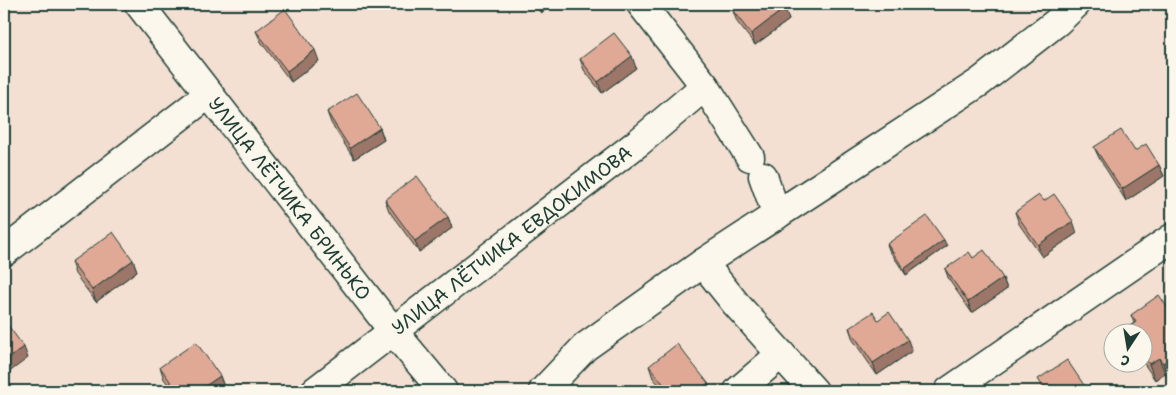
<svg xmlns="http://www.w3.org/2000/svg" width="1176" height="395" font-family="'Shantell Sans',sans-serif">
<rect width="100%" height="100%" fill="#f3e0d2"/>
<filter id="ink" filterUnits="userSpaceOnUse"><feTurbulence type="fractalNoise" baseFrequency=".02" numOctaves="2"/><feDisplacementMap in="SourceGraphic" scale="10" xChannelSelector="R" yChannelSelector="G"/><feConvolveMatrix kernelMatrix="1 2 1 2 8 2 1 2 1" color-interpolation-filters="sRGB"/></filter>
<g filter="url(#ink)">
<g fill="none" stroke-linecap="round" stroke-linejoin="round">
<g stroke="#1f3d34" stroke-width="31">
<g id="minor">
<path id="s1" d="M139,4L393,331L443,391"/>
<path d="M641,4L705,86L750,157"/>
<path d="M763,176L777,215"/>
<path d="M4,252L209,94"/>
<path d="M703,263L736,304L814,391"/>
<path id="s2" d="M315,391L639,142L705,86"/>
<path d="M543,391L585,347L703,263L980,82L1057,22L1076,4"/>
<path d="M738,391L781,354"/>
<path d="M949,391L1172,238"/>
</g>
</g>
<use href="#minor" stroke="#fbf7ec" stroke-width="28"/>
</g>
<g fill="#c09181" stroke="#1f3d34">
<path d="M533,4H553L541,13Z"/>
<path d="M785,8L789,20L755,45L737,22L733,11Z"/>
<path d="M256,31L319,61L291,82L261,42Z"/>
<path d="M580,59L636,68L602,93L584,70Z"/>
<path d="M327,112L380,128L384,140L354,159L331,123Z"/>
<path d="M1094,147L1135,151L1159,165L1164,176L1126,201L1099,158Z"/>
<path d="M385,200L448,217L452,228L419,252L389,211Z"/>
<path d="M1044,201L1077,233L1042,257L1019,224L1015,212Z"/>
<path d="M887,244L947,246L906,275L889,250Z"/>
<path d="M973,258L1003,278L1007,289L972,313L949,280L945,269Z"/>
<path d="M133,260L137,271L96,302L75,274L71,262Z"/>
<path d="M1172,314V376L1168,378L1165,373L1155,380L1143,362L1144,332H1127L1126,329L1134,323L1131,315Z"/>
<path d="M878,320L912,351L877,375L853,340L849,328Z"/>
<path d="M649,366L711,391H664L653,378Z"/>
<path d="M160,367L220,376L224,387L218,391H173L164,379Z"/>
</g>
<g fill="#9c7669" stroke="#1f3d34">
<path d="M537,4H553L541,13Z"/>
<path d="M785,8L789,20L755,45L751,34Z"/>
<path d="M315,50L319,61L291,82L287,71Z"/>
<path d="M632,56L636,68L602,93L598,82Z"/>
<path d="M380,128L384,140L354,159L350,148Z"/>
<path d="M1159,165L1164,176L1126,201L1122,189Z"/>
<path d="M448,217L452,228L419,252L415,241Z"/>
<path d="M1073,221L1077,233L1042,257L1038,245Z"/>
<path d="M944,240L947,246L906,275L904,269Z"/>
<path d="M133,260L137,271L96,302L92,290Z"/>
<path d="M1003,278L1007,289L972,313L968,302Z"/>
<path d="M908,340L912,351L877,375L873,363Z"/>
<path d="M24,347L28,358L4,376V362Z"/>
<path d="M1172,357V376L1168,378L1163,363Z"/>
<path d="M1159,358L1165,373L1155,380L1149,364Z"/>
<path d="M220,376L224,387L218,391H198Z"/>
<path d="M708,383L711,391H698Z"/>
</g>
<g fill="#dfa996" stroke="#1f3d34">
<path d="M743,4H781L785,8L751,34L733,11Z"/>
<path d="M285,9L315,50L287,71L256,31Z"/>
<path d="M614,33L632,56L598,82L580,59Z"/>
<path d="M357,93L380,128L350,148L327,112Z"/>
<path d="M1121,130L1135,151L1146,144L1159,165L1122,189L1094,147Z"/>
<path d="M417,176L448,217L415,241L385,200Z"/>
<path d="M1054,194L1073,221L1038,245L1015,212L1039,195L1044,201Z"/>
<path d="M927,216L944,240L904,269L887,244Z"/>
<path d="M113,232L133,260L92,290L71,262Z"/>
<path d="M984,250L1003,278L968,302L945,269L969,252L973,258Z"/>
<path d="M1159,295L1172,314V357L1163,363L1159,358L1149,364L1144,356V332H1128L1126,329L1136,322L1131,315Z"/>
<path d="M873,312L878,320L889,312L908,340L873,363L849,328Z"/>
<path d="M4,320L24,347L4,362Z"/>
<path d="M196,342L220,376L198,391H177L160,367Z"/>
<path d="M677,344L708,383L698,391H669L649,366Z"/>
<path d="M1067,360L1088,391H1036L1043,387L1038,379Z"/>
</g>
</g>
<g text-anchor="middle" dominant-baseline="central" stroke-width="4" stroke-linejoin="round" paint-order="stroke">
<g font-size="19" fill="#1f3d34" stroke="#fbf7ec">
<text stroke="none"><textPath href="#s1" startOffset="246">УЛИЦА ЛЁТЧИКА БРИНЬКО</textPath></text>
<text stroke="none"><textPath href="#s2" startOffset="248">УЛИЦА ЛЁТЧИКА ЕВДОКИМОВА</textPath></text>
</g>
</g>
<rect width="1176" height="395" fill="none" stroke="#fbf7ec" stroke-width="20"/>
<rect x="10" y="10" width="1156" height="375" fill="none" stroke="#1f3d34" stroke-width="2" filter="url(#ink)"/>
<g transform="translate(1128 348) rotate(192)"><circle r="24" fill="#fbf7ec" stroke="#a3ada2"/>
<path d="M0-4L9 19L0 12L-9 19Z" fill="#1f3d34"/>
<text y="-8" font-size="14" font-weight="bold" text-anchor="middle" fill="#1f3d34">С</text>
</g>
</svg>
